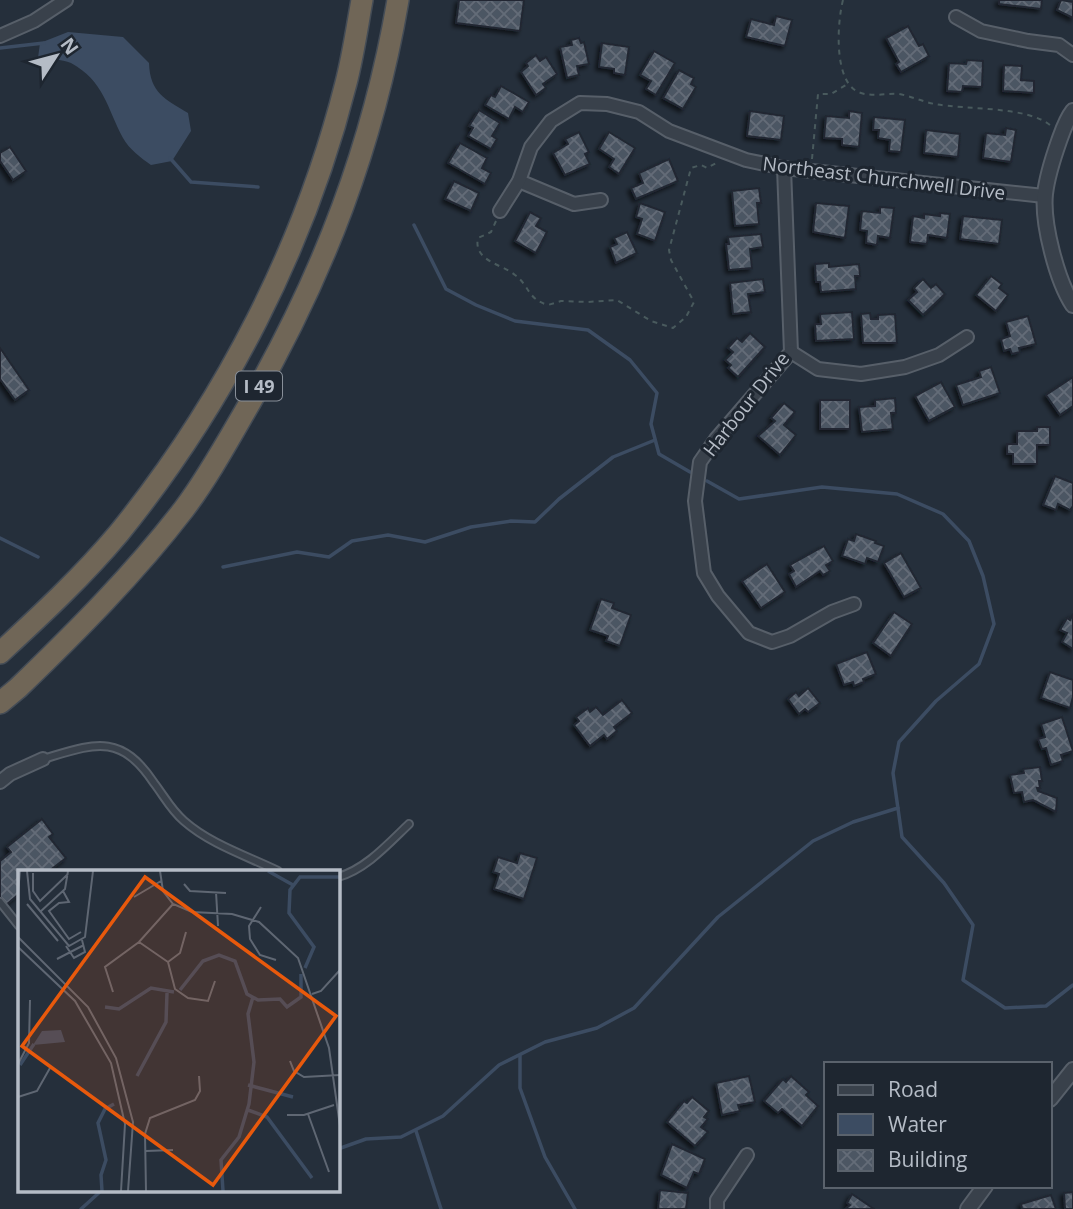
<svg xmlns="http://www.w3.org/2000/svg" width="1073" height="1209" font-family="'Open Sans',sans-serif">
<defs>
<pattern id="building-cross-hatch" width="8" height="8" patternUnits="userSpaceOnUse" patternTransform="scale(1.75)"><rect width="8" height="8" fill="#4c5663"/><path d="M0 0l8 8M0 8l8-8" fill="none" stroke="#646c78"/></pattern>
<filter id="shadow"><feDropShadow dx="-3" dy="3" stdDeviation="2" flood-color="#0009"/></filter>
</defs>
<rect width="100%" height="100%" fill="#252f3b"/>
<path fill="#3c4c62" d="M68,32L123,37L149,63C150,93 165,99 188,113L191,131L172,161L151,165C141,158 129,149 123,138C107,108 104,81 71,63C62,59 48,59 38,58L40,43Z"/>
<g fill="none" stroke-linecap="round" stroke-linejoin="round">
<g stroke="#3c4c62" stroke-width="3.5">
<path d="M0,48L44,43"/>
<path d="M170,158L191,182L258,187"/>
<path d="M414,225L446,289L476,305L515,321L588,330L630,360L657,393L651,424L659,454L690,472"/>
<path d="M707,481L739,499L822,487L897,494L943,514L969,541L983,576L994,624L979,664L936,701L899,742L893,773L902,837L944,883L973,925L963,980L1005,1008L1046,1006L1073,985"/>
<path d="M0,538L38,557"/>
<path d="M223,567L297,552L329,557L352,541L388,535L425,542L471,527L511,521L535,522L559,499L613,457L655,440"/>
<path d="M520,1056V1088L545,1157L575,1209"/>
<path d="M416,1131L441,1209"/>
<path d="M338,1149L366,1139L401,1137L443,1116L499,1065L545,1042L597,1028L634,1008L718,917L813,841L853,822L898,808"/>
<path d="M81,1209L102,1190"/>
</g>
</g>
<g fill="url(#building-cross-hatch)" stroke="#202832" stroke-width="2" filter="url(#shadow)">
<path d="M459,0H524L520,31L456,23Z"/>
<path d="M999,0H1042L1041,9L999,4Z"/>
<path d="M1061,0L1073,2V18L1057,10Z"/>
<path d="M776,16L792,20L785,46L746,37L751,19L774,25Z"/>
<path d="M908,26L919,46L923,44L929,56L901,72L896,64L899,62L886,38Z"/>
<path d="M579,38L581,43L584,42L589,64L577,66L579,75L567,78L560,47L572,45L571,40Z"/>
<path d="M602,43L629,47L625,75L614,73V69L599,67Z"/>
<path d="M654,51L675,63L656,95L646,89L651,81L640,75Z"/>
<path d="M536,55L540,61L546,57L557,74L543,84L546,88L536,95L521,72L528,66L526,63Z"/>
<path d="M967,60L983,61L982,87L963,86L962,92L947,91L949,63L966,64Z"/>
<path d="M1004,65L1022,66L1021,80L1034,81V93L1003,91Z"/>
<path d="M679,70L694,78L691,84L696,87L683,109L663,98Z"/>
<path d="M501,86L529,102L523,112L515,107L509,119L485,105L491,95L495,97Z"/>
<path d="M479,110L500,123L492,136L497,139L491,149L468,136L473,128L469,126Z"/>
<path d="M750,111L784,116L781,140L747,136Z"/>
<path d="M849,111L862,113L859,147L842,145V139L824,138L826,116L849,118Z"/>
<path d="M874,117L905,120L901,152L889,151L890,140L878,138L879,130H873Z"/>
<path d="M1006,128L1016,130L1011,162L983,158L986,133L1005,135Z"/>
<path d="M926,130L960,134L958,157L924,153Z"/>
<path d="M579,132L589,152L585,154L590,164L565,175L553,153L568,144L565,139Z"/>
<path d="M609,132L635,148L619,174L609,167L614,159L599,149Z"/>
<path d="M460,143L487,158L482,168L491,173L485,184L448,163Z"/>
<path d="M10,147L26,171L13,180L0,161V153Z"/>
<path d="M669,159L678,181L636,199L631,188L643,183L639,173Z"/>
<path d="M454,181L479,193L471,211L445,199Z"/>
<path d="M759,188L761,203H757L759,224L735,226L732,191Z"/>
<path d="M640,203L665,212L655,241L637,234L642,219L636,217Z"/>
<path d="M816,203L849,206L845,238L813,232Z"/>
<path d="M880,207L894,208L890,238L878,236L877,245L866,243L867,231L860,230L862,211L880,213Z"/>
<path d="M530,212L541,218L536,226L547,232L536,253L515,241Z"/>
<path d="M940,213L950,214L947,238L928,235L927,244L910,242L913,216L924,218V214L940,216Z"/>
<path d="M963,216L1002,220L999,244L960,239Z"/>
<path d="M627,232L637,253L616,263L610,247L617,244L614,238Z"/>
<path d="M761,234L763,247L750,249L752,268L729,270L726,244H729L728,237Z"/>
<path d="M829,263V267L859,264L860,276H855L856,289L821,292L820,282H816L815,264Z"/>
<path d="M991,276L1002,284L999,288L1008,295L996,311L976,295Z"/>
<path d="M763,279L765,292L748,294L751,312L733,314L730,283Z"/>
<path d="M923,279L931,288L936,284L945,294L923,315L908,300L917,292L914,288Z"/>
<path d="M852,312L854,339L816,341L815,324H821L820,314Z"/>
<path d="M870,313L871,319H878V315L895,314L897,343H863L861,314Z"/>
<path d="M1028,316L1036,344L1019,348L1020,352L1012,354L1010,349L1004,351L1001,339L1010,336L1006,322Z"/>
<path d="M750,333L765,347L738,377L728,368L731,365L725,360L733,352L728,348L737,338L742,342Z"/>
<path d="M0,348L29,390L15,400L0,379Z"/>
<path d="M991,367L1000,393L963,405L956,385L981,377L979,371Z"/>
<path d="M1073,377V406L1060,415L1046,395Z"/>
<path d="M941,382L955,407L929,421L915,396Z"/>
<path d="M895,398L896,413H891L893,429L862,432L859,407L875,406V400Z"/>
<rect x="820" y="400" width="30" height="29"/>
<path d="M784,403L795,412L784,425L796,435L780,455L758,436L775,421L771,418Z"/>
<path d="M1037,427H1050V445H1037V464H1013V454H1007V444H1017V431H1037Z"/>
<path d="M1055,476L1073,483V506L1070,510L1058,504L1056,510L1043,505Z"/>
<path d="M856,534L876,541L875,543L884,546L878,562L867,558L865,564L842,556L848,539L854,541Z"/>
<path d="M824,546L833,561L826,565L830,571L823,575L820,571L796,587L789,574L794,571L790,565Z"/>
<path d="M901,553L921,588L904,597L884,563Z"/>
<path d="M767,564L785,592L761,608L742,581Z"/>
<path d="M601,599L614,603L612,608L631,615L620,646L606,641L608,636L590,630Z"/>
<path d="M894,612L912,624L891,656L873,643Z"/>
<path d="M1073,614V649L1062,642L1067,633L1060,630L1067,618L1070,620Z"/>
<path d="M867,652L876,674L863,679L864,682L854,686L853,682L844,685L836,664Z"/>
<path d="M1050,672L1073,680V697L1070,708L1041,698Z"/>
<path d="M808,688L820,703L808,712L805,709L799,714L788,699L796,692L799,696Z"/>
<path d="M622,700L632,713L614,727L617,731L607,739L604,735L590,746L574,725L579,721L576,717L588,708L590,712L596,707L603,715Z"/>
<path d="M1062,717L1073,751L1061,755L1063,761L1051,765L1046,748L1042,749L1038,739L1045,737L1041,724Z"/>
<path d="M1040,767L1042,781H1039L1040,788H1037L1038,791L1057,798L1056,812L1033,800L1024,802L1022,792L1014,793L1010,775L1024,773L1023,769Z"/>
<path d="M42,819L53,834L49,837L66,858L49,871H19V894L6,905L0,897V861L11,852L7,847Z"/>
<path d="M520,853L537,858L524,899L494,889L499,874L493,872L498,857L517,863Z"/>
<path d="M749,1076L755,1102L738,1105L740,1111L722,1115L716,1083Z"/>
<path d="M791,1076L809,1092L806,1095L818,1106L802,1126L782,1109L778,1113L764,1101L783,1079L786,1082Z"/>
<path d="M692,1097L709,1111L704,1117L708,1119L701,1127L708,1132L695,1146L667,1122L684,1101L687,1103Z"/>
<path d="M672,1144L705,1159L699,1174L694,1172L687,1188L661,1175Z"/>
<path d="M660,1190L688,1193L686,1209H658Z"/>
<path d="M1073,1192V1209H1065L1064,1193Z"/>
<path d="M852,1194L874,1209H845L850,1205L847,1203Z"/>
<path d="M1051,1195L1056,1209H1022L1021,1204Z"/>
</g>
<g fill="none" stroke-linecap="round" stroke-linejoin="round">
<g stroke="#575f69" stroke-width="10">
<g id="service">
<path d="M43,759C94,744 120,732 154,783C164,796 171,810 184,821C210,844 247,856 278,871"/>
<path d="M338,877C366,869 388,844 409,824"/>
<path d="M0,902L19,926"/>
</g>
</g>
<g stroke="#575f69" stroke-width="16">
<g id="minor">
<path d="M956,17L981,31L1028,41L1059,45L1073,55"/>
<path d="M0,36L34,21L66,0"/>
<path d="M784,168L791,352L716,439L700,462L695,501L704,573L718,596L749,633L772,642L790,636L832,612L854,604"/>
<path d="M519,181L574,204L601,200"/>
<path d="M500,211L519,181L531,147L551,121L580,103L607,104L639,112L669,131L746,160L784,168L1044,196"/>
<path d="M791,352L818,369L861,374L905,367L939,355L967,337"/>
<path d="M0,782L10,774L43,759"/>
<path d="M717,1209V1200L747,1155"/>
</g>
</g>
<g stroke="#575f69" stroke-width="18">
<g id="tertiary">
<path d="M1073,111C1066,120 1063,130 1059,141C1053,158 1047,177 1045,194C1042,223 1057,281 1073,305"/>
<path d="M1050,1099L1073,1070"/>
<path d="M968,1209L985,1186"/>
</g>
</g>
<g stroke="#444c56" stroke-width="24">
<g id="motorway">
<path d="M0,653C41,615 83,576 119,533C225,402 305,246 346,83C353,56 357,28 362,0"/>
<path d="M0,703L18,688C77,631 134,574 184,509C209,476 230,437 251,401C324,273 373,146 398,0"/>
</g>
</g>
<g stroke="#495a5d" stroke-width="2" stroke-dasharray="5 5" stroke-linecap="butt">
<path d="M843,0C837,23 833,85 861,93C874,97 886,93 899,94C911,96 923,102 935,104C967,110 1026,106 1050,125"/>
<path d="M812,159L818,94H831L846,85"/>
<path d="M496,221L491,232L478,238C473,261 502,264 515,275C530,286 527,299 548,305L561,301L588,302L617,300L651,321L673,328L686,317L694,302L671,260L669,250L691,168L701,165L707,168L718,162"/>
</g>
<use href="#service" stroke="#39414b" stroke-width="6"/>
<use href="#minor" stroke="#39414b" stroke-width="12"/>
<use href="#tertiary" stroke="#39414b" stroke-width="14"/>
<use href="#motorway" stroke="#706657" stroke-width="21"/>
</g>
<g text-anchor="middle" dominant-baseline="central" stroke-width="6" stroke-linejoin="round" paint-order="stroke">
<rect fill="#1e2630" stroke="#888f99" stroke-width="2" x="236" y="371.5" width="46" height="29" rx="5"/>
<g font-size="18" font-weight="bold" fill="#b5bcc6">
<text x="259" y="386">I 49</text>
</g>
<g font-size="19" fill="#b5bcc6" stroke="#1e2630">
<text transform="translate(884 178) rotate(7)">Northeast Churchwell Drive</text>
<text transform="translate(746 404) rotate(-52)">Harbour Drive</text>
</g>
</g>
<g transform="translate(18 870)">
<rect width="322" height="322" fill="#252f3b"/>
<path d="M43,160L47,172L15,175L24,161Z" fill="#3c4c62"/>
<path fill="none" stroke="#3c4c62" stroke-width="3.5" d="M250,1L275,15M287,98L296,77L271,43L272,20L282,7H322M162,120L185,91L201,85L217,91L229,124L240,130L262,129L269,137L283,127V104M87,137L101,139L133,118L156,122M2,195L16,174M119,206L148,152L149,123M230,215L275,227M230,240L249,247L294,308M84,321L83,305L88,290L80,253L87,239L96,234M205,321L203,290L221,267L231,234L236,192L230,144L235,127"/>
<path fill="none" stroke="#5f6773" stroke-width="2" d="M9,1L12,29L51,76L67,67L75,1M142,1L145,21L155,34L174,42L214,44L241,52L280,88L311,178L322,256M15,3V21L22,31L50,4M166,14L172,21L208,23M45,21L51,32L41,33L31,41L51,69L63,62M198,22L200,56M0,23L2,1M116,27L143,11M9,34L40,71M243,37L231,56L232,69L242,85L258,90M22,42L47,19L50,1M322,54V80M0,67L70,137L98,188L115,252L110,321M121,72L150,92L157,119L170,128L190,131L197,111M48,76L56,88L67,82L64,70M0,77L57,131L93,193L107,254L103,321M39,89L66,75M150,92L162,83L168,62M95,122L87,97L121,72L155,34M294,124L303,121L322,100M272,191L276,201L286,207L322,205M0,194L11,173L12,130M0,227L19,221L32,198M290,244L311,302M269,245H286L316,235M128,281L155,280M128,321L127,264L132,248L177,230L182,221L181,206"/>
<path fill="#e8590c" fill-opacity="0.15" stroke="#e8590c" stroke-width="3.5" d="M127,7L318,146L195,315L4,176Z"/>
<rect width="322" height="322" fill="none" stroke="#b5bcc6" stroke-width="3.5"/>
</g>
<rect x="824" y="1062" width="228" height="126" fill="#1e2630" stroke="#5a626c" stroke-width="2"/>
<rect x="838" y="1085" width="35" height="10" fill="#39414b" stroke="#5a626c" stroke-width="2"/>
<text x="888" y="1097" font-size="21" fill="#b5bcc6">Road</text>
<rect x="838" y="1114" width="35" height="21" fill="#3c4c62" stroke="#5a626c" stroke-width="2"/>
<text x="888" y="1132" font-size="21" fill="#b5bcc6">Water</text>
<rect x="838" y="1150" width="35" height="21" fill="url(#building-cross-hatch)" stroke="#5a626c" stroke-width="2"/>
<text x="888" y="1167" font-size="21" fill="#b5bcc6">Building</text>
<g transform="translate(56 56) rotate(54)" stroke="#1e2630" stroke-width="5" paint-order="stroke">
<path d="M0-5L12 26L0 18L-12 26Z" fill="#b5bcc6"/>
<text y="-10" font-size="19" font-weight="bold" text-anchor="middle" fill="#b5bcc6">N</text>
</g>
</svg>
